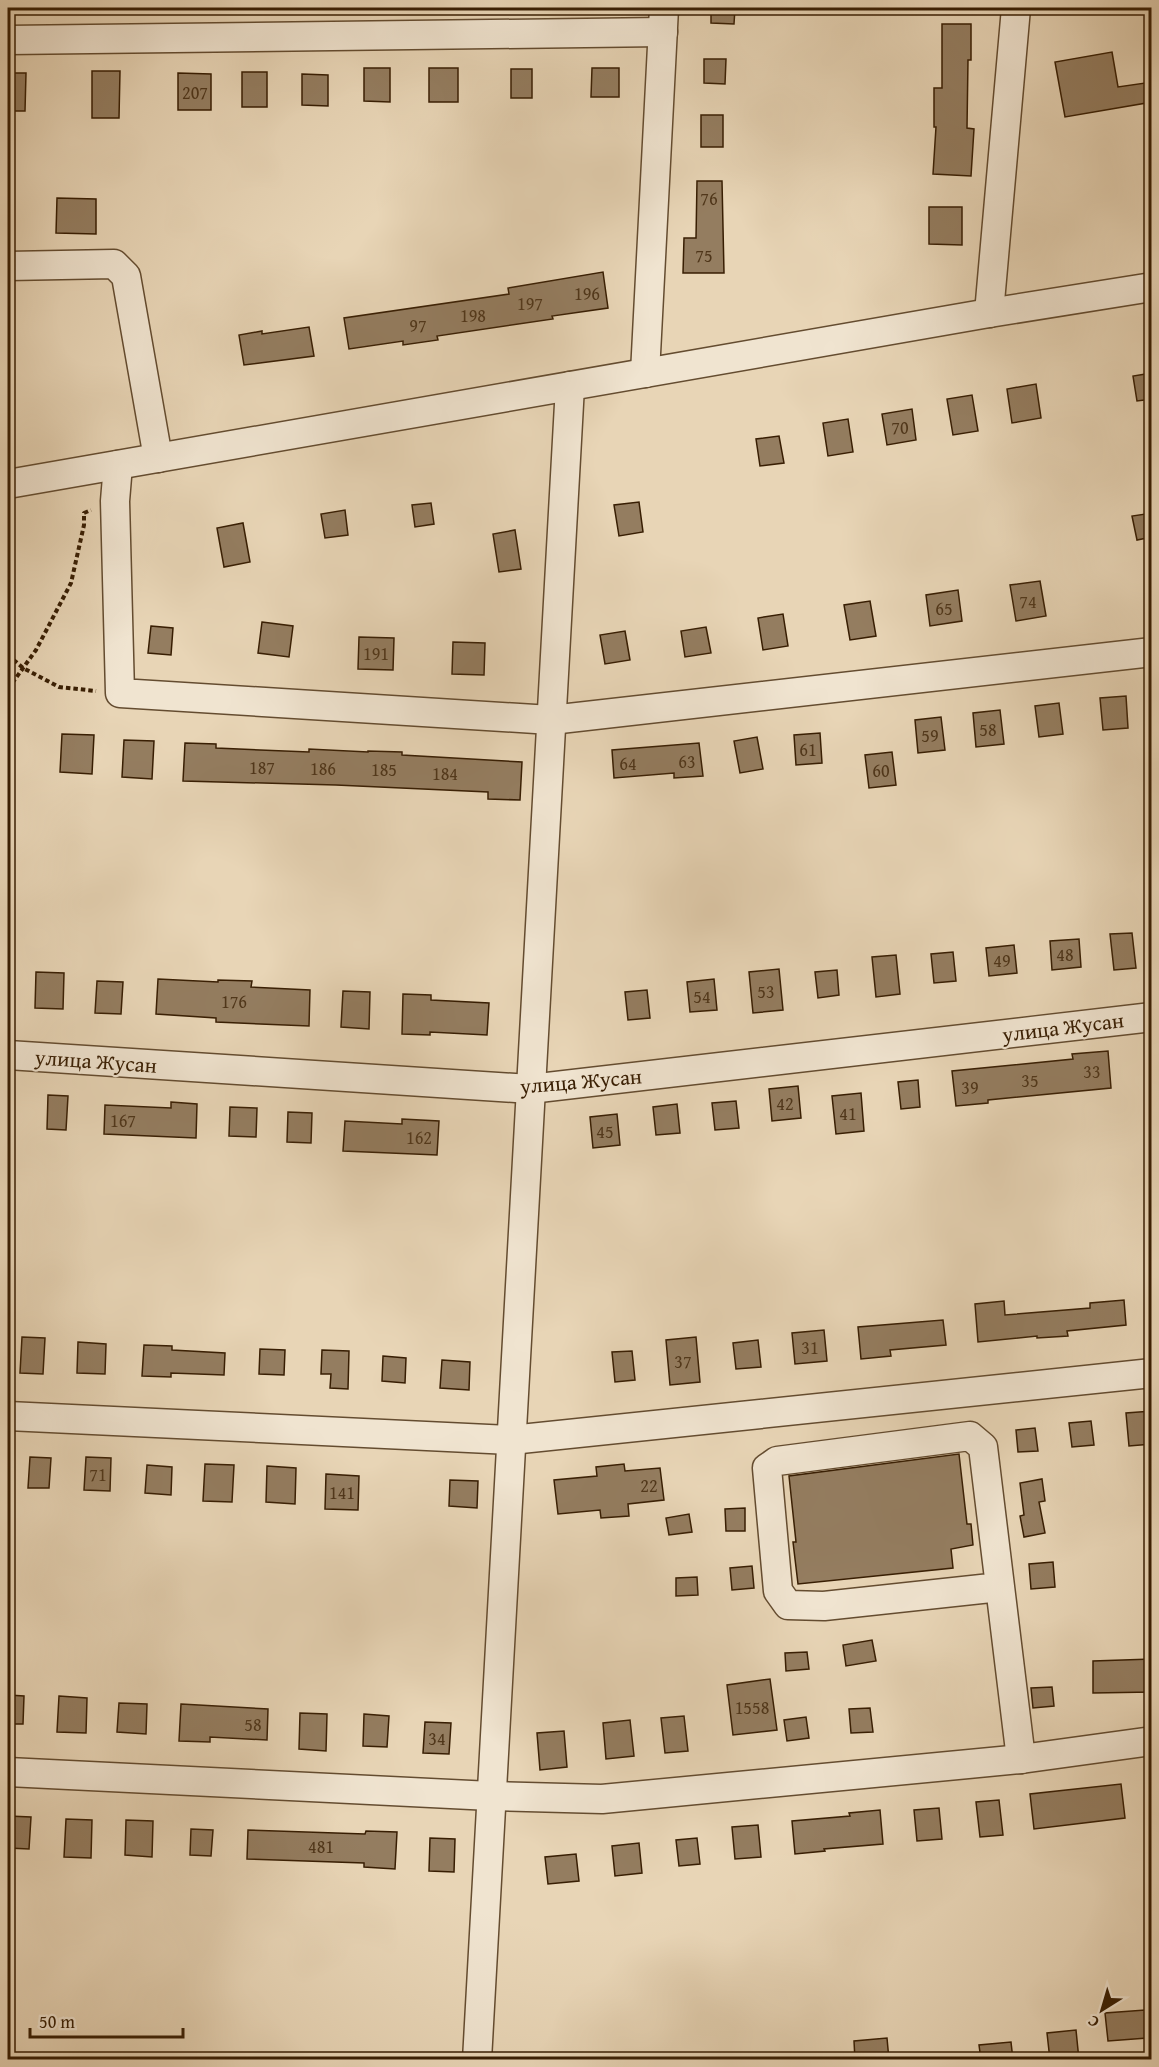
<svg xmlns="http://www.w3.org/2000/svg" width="1159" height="2067" font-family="'Gentium Book Plus',serif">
<rect width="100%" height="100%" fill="#e8d5b6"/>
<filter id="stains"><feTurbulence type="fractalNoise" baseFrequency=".00333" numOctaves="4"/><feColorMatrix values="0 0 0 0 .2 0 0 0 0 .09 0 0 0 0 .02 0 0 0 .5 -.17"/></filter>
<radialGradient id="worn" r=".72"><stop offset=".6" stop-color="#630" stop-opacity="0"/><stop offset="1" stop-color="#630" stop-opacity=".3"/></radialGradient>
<g fill="#947d60" stroke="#381e03" stroke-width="1.5">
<path d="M711,8H735L734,24L711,23Z"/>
<path d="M942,24H971V60H968L967,128L974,129L971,176L933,174L936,127H934V88H942Z"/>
<path d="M1112,52L1118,87L1152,82V102L1065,117L1055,62Z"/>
<path d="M704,59H726L725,84L704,83Z"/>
<path d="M364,68H390V102L364,101Z"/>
<rect x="429" y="68" width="29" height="34"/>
<path d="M592,68H619V97H591Z"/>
<rect x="511" y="69" width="21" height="29"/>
<path d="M92,71H120L119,118H92Z"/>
<rect x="242" y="72" width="25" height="35"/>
<path d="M8,73H26L25,111H8Z"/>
<path d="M178,73L211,74V110H178Z"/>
<path d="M302,74L328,75V106L302,105Z"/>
<rect x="701" y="115" width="22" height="32"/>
<path d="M697,181H722L724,273H683L684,238H696Z"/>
<path d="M57,198L96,199V234L56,233Z"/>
<path d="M929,207H962V245L929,244Z"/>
<path d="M603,272L608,308L552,316L553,319L437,336L438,340L403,345V341L349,349L344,318L509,294L508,288Z"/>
<path d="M309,327L314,356L244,365L239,335L262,331V334Z"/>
<path d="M1152,373V399L1137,401L1133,376Z"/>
<path d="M1036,384L1041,418L1012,423L1007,389Z"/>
<path d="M972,395L978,431L953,435L947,399Z"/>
<path d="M912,409L916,440L887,445L882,414Z"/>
<path d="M848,419L853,452L828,456L823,423Z"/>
<path d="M779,436L784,463L760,466L756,439Z"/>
<path d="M639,502L643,532L619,536L614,505Z"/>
<path d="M431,503L434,524L415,527L412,505Z"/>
<path d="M345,510L348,535L325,538L321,514Z"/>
<path d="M1152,513V537L1137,540L1132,516Z"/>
<path d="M243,523L250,562L224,567L217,528Z"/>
<path d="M515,530L521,569L499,572L493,534Z"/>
<path d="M1040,581L1046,616L1016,621L1010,585Z"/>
<path d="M958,590L962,621L930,626L926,595Z"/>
<path d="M870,601L876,636L850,640L844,605Z"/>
<path d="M783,614L788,646L763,650L758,618Z"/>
<path d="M262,622L293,626L289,657L258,653Z"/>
<path d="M151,626L173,628L171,655L148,653Z"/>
<path d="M706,627L711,653L685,657L681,631Z"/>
<path d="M625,631L630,660L605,664L600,635Z"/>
<path d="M359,637L394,638L393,670L358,669Z"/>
<path d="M453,642L485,643L484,675L452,674Z"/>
<path d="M1126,696L1128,728L1103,730L1100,698Z"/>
<path d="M1059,703L1063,734L1039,737L1035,706Z"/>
<path d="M1000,710L1004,744L976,747L973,713Z"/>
<path d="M941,717L945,750L918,753L915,720Z"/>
<path d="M820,733L822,763L796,765L794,735Z"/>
<path d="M62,734L94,735L92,774L60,772Z"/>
<path d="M757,737L763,769L740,773L734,741Z"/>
<path d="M124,740L154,741L152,779L122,777Z"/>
<path d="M185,743L216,744V748L309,752V749L368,752V751L402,752V755L522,762L520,800L488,799V792L336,785L183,781Z"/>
<path d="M699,743L703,776L674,778V773L614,778L612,750Z"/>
<path d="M892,752L896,785L869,788L865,755Z"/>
<path d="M1132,933L1136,968L1114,970L1110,934Z"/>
<path d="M1079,939L1081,967L1052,970L1050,941Z"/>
<path d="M1014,945L1017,973L989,976L986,948Z"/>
<path d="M953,952L956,981L934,983L931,954Z"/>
<path d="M896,955L900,994L876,997L872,957Z"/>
<path d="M779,969L783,1010L753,1013L749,972Z"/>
<path d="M837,970L839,995L818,998L815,972Z"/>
<path d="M36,972L64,973L63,1009L35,1008Z"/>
<path d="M158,979L218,982V980L252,981L251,987L310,990L309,1026L216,1022V1018L156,1014Z"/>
<path d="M714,979L717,1010L690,1012L687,982Z"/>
<path d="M97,981L123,982L121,1014L95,1013Z"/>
<path d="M647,990L650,1018L628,1020L625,992Z"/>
<path d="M343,991L370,992L369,1029L341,1027Z"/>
<path d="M403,994L431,995V1000L489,1003L487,1035L430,1032V1035L402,1034Z"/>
<path d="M1108,1051L1111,1088L988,1100V1103L956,1106L952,1071L1073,1059L1072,1054Z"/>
<path d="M918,1080L920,1107L901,1109L898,1082Z"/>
<path d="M798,1086L801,1118L772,1121L769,1089Z"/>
<path d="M861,1093L864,1131L836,1134L832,1096Z"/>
<path d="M48,1095L68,1096L66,1130L47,1129Z"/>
<path d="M736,1101L739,1128L715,1130L712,1103Z"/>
<path d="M171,1102L197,1104L196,1138L104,1134L105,1105L171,1108Z"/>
<path d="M677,1104L680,1133L656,1135L653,1107Z"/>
<path d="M230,1107L257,1108L256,1137L229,1136Z"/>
<path d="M288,1112L312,1113L311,1143L287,1142Z"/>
<path d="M617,1114L620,1145L593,1148L590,1117Z"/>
<path d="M402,1119L439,1121L437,1155L343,1151L345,1121L402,1124Z"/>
<path d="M1124,1300L1126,1325L1067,1331L1068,1336L1037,1338V1336L978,1342L975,1304L1004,1301L1005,1315L1090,1308V1303Z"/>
<path d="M943,1320L946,1345L890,1350L891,1356L861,1359L858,1327Z"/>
<path d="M824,1330L827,1361L795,1364L792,1333Z"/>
<path d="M22,1337L45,1338L43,1374L20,1373Z"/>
<path d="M696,1337L700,1382L670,1385L666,1340Z"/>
<path d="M758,1340L761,1367L736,1369L733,1343Z"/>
<path d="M78,1342L106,1344L105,1374L77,1373Z"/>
<path d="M144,1345L172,1346V1350L225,1353L224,1375L171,1373V1377L142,1376Z"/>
<path d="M260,1349L285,1350L284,1375L259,1374Z"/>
<path d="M322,1350L349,1351L348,1389L330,1388L331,1374H321Z"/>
<path d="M632,1351L635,1380L615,1382L612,1352Z"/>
<path d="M383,1356L406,1358L405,1383L382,1381Z"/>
<path d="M442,1360L470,1362L469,1390L440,1388Z"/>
<path d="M1152,1411V1444L1129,1446L1126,1413Z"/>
<path d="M1091,1421L1094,1445L1072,1447L1069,1423Z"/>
<path d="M1035,1428L1038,1451L1018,1452L1016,1430Z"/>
<path d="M959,1454L967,1524H971L973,1545L951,1549L953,1568L798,1584L793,1542H796L789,1476Z"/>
<path d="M30,1457L51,1458L49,1488H28Z"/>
<path d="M86,1457L111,1458L110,1491L84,1490Z"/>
<path d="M205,1464L234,1465L232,1502L203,1501Z"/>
<path d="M624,1464L625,1471L660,1468L664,1500L628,1504L629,1516L601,1518L600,1510L558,1514L554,1480L597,1476L596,1467Z"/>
<path d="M147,1465L172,1467L171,1495L145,1493Z"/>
<path d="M267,1466L296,1468L295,1504L266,1502Z"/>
<path d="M326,1474L359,1476L358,1510L325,1509Z"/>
<path d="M1042,1479L1045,1501L1039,1502L1045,1533L1024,1537L1020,1516L1024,1515L1020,1483Z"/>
<path d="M450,1480L478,1481L477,1508L449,1506Z"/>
<path d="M745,1508V1531H726L725,1509Z"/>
<path d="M689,1514L692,1532L669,1535L666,1518Z"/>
<path d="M1053,1562L1055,1587L1031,1589L1029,1564Z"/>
<path d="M752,1566L754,1588L732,1590L730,1568Z"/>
<path d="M697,1577L698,1595L676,1596V1578Z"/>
<path d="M872,1640L876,1661L846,1666L843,1645Z"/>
<path d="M807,1652L809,1669L786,1671L785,1653Z"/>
<path d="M1152,1659V1692L1093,1693V1661Z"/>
<path d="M770,1679L777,1730L733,1735L727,1685Z"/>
<path d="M1052,1687L1054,1706L1033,1708L1031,1688Z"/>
<path d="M8,1695L24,1696L23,1724H8Z"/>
<path d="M59,1696L87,1698L86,1733L57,1732Z"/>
<path d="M119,1703L147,1704L146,1734L117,1732Z"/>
<path d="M181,1704L268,1709L267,1740L210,1737V1742L179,1741Z"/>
<path d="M870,1708L873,1732L851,1733L849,1709Z"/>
<path d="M300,1713L327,1714L326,1751L299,1749Z"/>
<path d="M364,1714L389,1716L387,1747L363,1746Z"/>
<path d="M684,1716L688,1751L665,1753L661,1718Z"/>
<path d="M806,1717L809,1738L787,1741L784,1720Z"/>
<path d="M630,1720L634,1756L606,1759L603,1723Z"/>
<path d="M425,1722L451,1723L449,1754L423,1753Z"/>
<path d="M564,1731L567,1767L540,1770L537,1733Z"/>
<path d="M1121,1784L1125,1818L1034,1829L1030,1794Z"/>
<path d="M999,1800L1003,1835L980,1837L976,1802Z"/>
<path d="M939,1808L942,1839L917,1841L914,1810Z"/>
<path d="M880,1810L883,1844L824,1849L825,1851L795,1854L792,1821L850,1816L849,1813Z"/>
<path d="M8,1816L31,1817L29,1849L8,1848Z"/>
<path d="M66,1819L92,1820L91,1858L64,1857Z"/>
<path d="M126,1820L153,1821L152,1857L125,1855Z"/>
<path d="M758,1825L761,1857L735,1859L732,1827Z"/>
<path d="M191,1829L213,1830L211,1856L190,1855Z"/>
<path d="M248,1830L365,1834L366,1831L397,1832L395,1869L364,1867V1863L247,1859Z"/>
<path d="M430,1838L455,1839L454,1872L429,1871Z"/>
<path d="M697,1838L700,1864L679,1866L676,1840Z"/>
<path d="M639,1843L642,1873L615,1876L612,1846Z"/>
<path d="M576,1854L579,1881L548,1884L545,1857Z"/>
<path d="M1145,2010L1147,2038L1108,2041L1105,2013Z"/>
<path d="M1076,2030L1079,2060H1050L1047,2033Z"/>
<path d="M887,2038L889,2060H855L854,2041Z"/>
<path d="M1011,2042L1013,2060H981L979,2045Z"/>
</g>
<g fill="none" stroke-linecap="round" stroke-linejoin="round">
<g stroke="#644c30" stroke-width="31">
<g id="minor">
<path d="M8,40L663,32"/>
<path d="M8,266L114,264L126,276L158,458"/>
<path d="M989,313L1016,8"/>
<path d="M645,373L664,8"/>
<path d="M118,465L115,501L120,693L551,720L1152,652"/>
<path d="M8,484L989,313L1152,287"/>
<path d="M8,1055L530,1089L1152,1017"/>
<path d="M8,1416L511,1440L1152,1373"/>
<path d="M1000,1587L824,1606L788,1605L778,1591L767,1468L777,1461L970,1436L983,1447L1021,1759"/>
<path d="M8,1772L491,1796L602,1799L1021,1759L1152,1741"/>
<path d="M477,2060L570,386"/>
</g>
</g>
<g stroke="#381e03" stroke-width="4" stroke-dasharray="4.5 3" stroke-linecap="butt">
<path d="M8,655L23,668L59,687L96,691"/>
<path d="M8,689L36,650L71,583L84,525V513L91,510"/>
</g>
<use href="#minor" stroke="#f0e4d0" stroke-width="28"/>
</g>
<g text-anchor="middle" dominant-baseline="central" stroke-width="4.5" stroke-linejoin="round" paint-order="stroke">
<g font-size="18" fill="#4f361a">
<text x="195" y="92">207</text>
<text x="709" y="198">76</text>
<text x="704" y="255">75</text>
<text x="587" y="293">196</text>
<text x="530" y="303">197</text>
<text x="473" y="315">198</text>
<text x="418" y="325">97</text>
<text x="900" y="427">70</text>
<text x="1028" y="601">74</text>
<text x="944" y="608">65</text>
<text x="376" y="653">191</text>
<text x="988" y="729">58</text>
<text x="930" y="735">59</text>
<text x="808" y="749">61</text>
<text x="687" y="761">63</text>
<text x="628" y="763">64</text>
<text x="262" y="767">187</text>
<text x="323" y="768">186</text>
<text x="384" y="769">185</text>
<text x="881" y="770">60</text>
<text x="445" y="773">184</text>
<text x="1065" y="954">48</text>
<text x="1002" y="960">49</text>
<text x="766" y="991">53</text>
<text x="702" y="996">54</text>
<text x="234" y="1001">176</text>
<text x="1092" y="1071">33</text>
<text x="1030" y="1080">35</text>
<text x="970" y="1087">39</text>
<text x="785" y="1103">42</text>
<text x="848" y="1113">41</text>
<text x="123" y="1120">167</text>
<text x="605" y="1131">45</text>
<text x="419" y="1137">162</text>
<text x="810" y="1347">31</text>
<text x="683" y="1361">37</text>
<text x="98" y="1474">71</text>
<text x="649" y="1485">22</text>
<text x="342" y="1492">141</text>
<text x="752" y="1707">1558</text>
<text x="253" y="1724">58</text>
<text x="437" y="1738">34</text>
<text x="321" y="1846">481</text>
</g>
<g font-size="21" fill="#381e03" stroke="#f0e4d0">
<text transform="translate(1063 1027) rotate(-7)">улица Жусан</text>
<text transform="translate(96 1061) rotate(4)">улица Жусан</text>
<text transform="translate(581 1081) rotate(-5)">улица Жусан</text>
</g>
</g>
<rect width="1159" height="2067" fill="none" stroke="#e8d5b6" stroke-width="30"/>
<rect x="9" y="9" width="1141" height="2049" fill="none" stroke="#381e03" stroke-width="3"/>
<rect x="15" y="15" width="1129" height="2037" fill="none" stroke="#381e03" stroke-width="1.5"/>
<g transform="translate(1102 2010) rotate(217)" stroke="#f0e4d0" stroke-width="4.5" paint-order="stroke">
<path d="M0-4.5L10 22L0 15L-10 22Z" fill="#381e03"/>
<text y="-9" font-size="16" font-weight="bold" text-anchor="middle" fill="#381e03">С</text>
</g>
<path d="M30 2028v9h153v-9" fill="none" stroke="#381e03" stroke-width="3"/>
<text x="39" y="2028" font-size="18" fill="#381e03" stroke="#f0e4d0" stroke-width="4.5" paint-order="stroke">50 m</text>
<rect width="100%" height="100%" filter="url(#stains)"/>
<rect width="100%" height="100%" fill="url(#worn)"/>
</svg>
